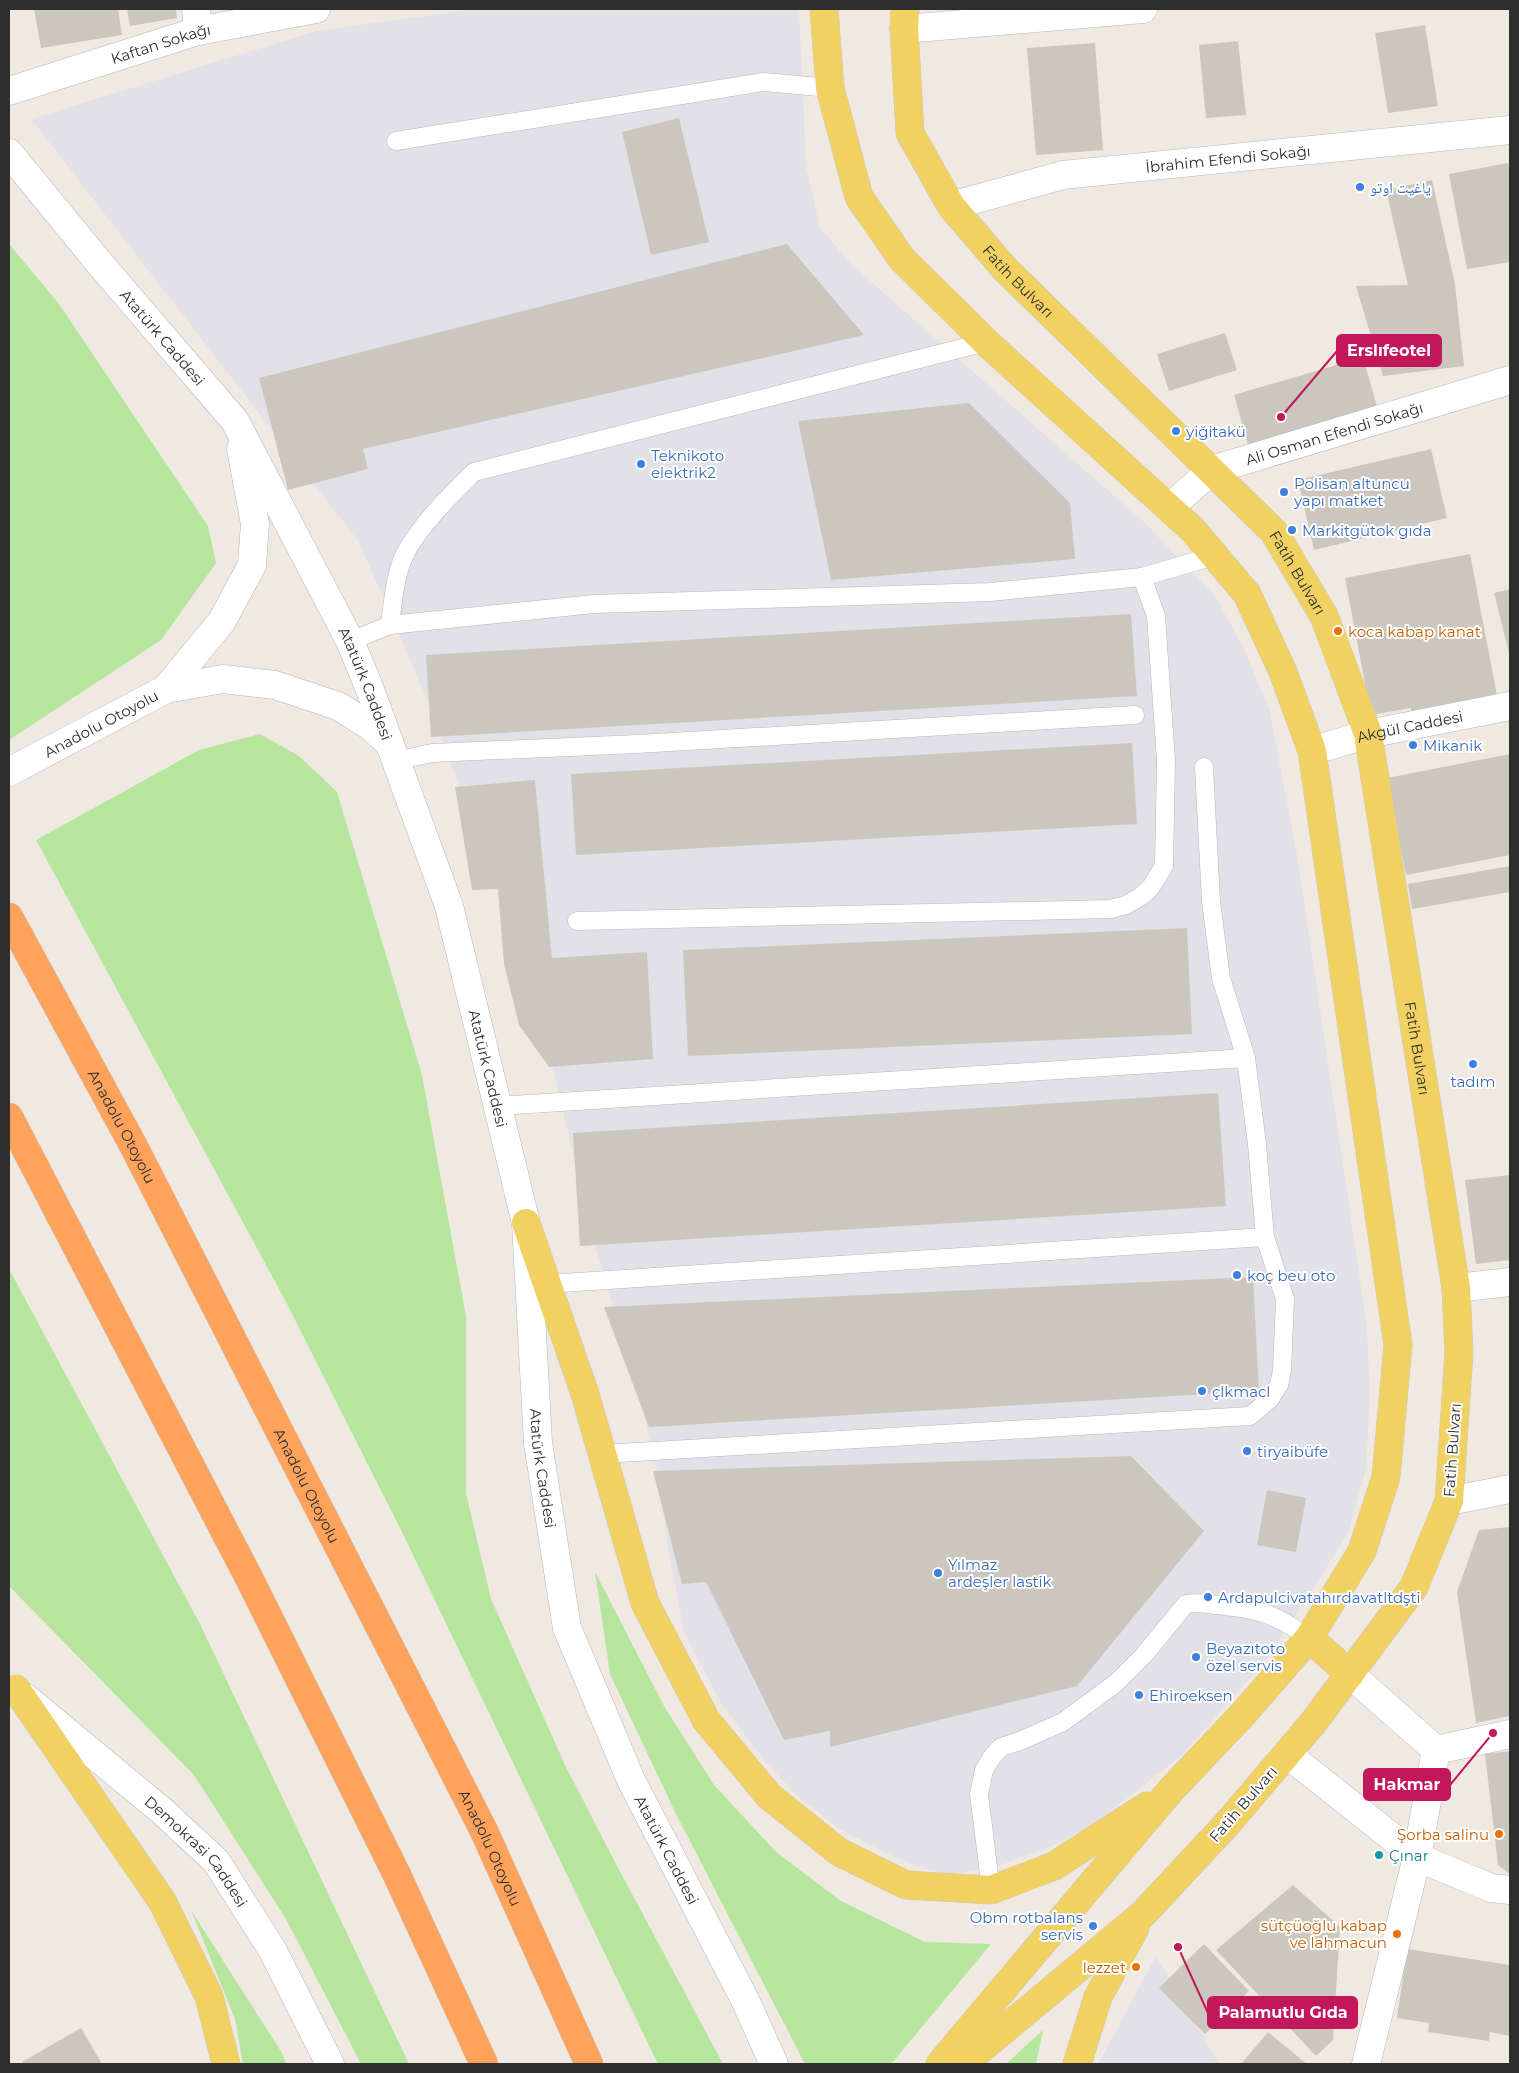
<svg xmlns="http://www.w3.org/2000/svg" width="1519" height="2073" font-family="Montserrat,'Noto Naskh Arabic',sans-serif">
<rect width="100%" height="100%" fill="#efe9e1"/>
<g fill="#e3e1e8">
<path d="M476,9H799L806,166L820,228L852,265L1146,524L1215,596L1244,649L1269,709L1297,854L1367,1327L1370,1394L1366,1468L1348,1533L1320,1578L1267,1659L1181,1756L1098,1821L1048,1848L989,1869L944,1875L892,1856L841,1830L802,1800L766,1763L719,1700L684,1631L669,1553L658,1475L633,1369L595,1247L538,1005L432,711L359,542L31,119L316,31Z"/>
<path d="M1156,1956L1219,2064H1098Z"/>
</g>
<g fill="#b6e59e">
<path d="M9,244L59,304L208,526L216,563L161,640L9,740Z"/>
<path d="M260,734L299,756L337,792L422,1075L466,1316V1493L491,1599L565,1765L617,1866L723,2064H658L403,1534L285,1300L36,840L199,750Z"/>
<path d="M9,1269L200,1624L409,2064H361L286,1919L194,1775L9,1586Z"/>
<path d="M595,1572L664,1706L714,1785L776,1852L841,1901L925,1942L991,1944L891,2064H805L676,1814L610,1674Z"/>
<path d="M191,1910L282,2053L286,2064H243L235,2019Z"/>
<path d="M1043,2030L1036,2064H1006Z"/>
</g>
<g fill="#cbc7bf">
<path d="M34,9H118L122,35L41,48Z"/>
<path d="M127,9H176L177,18L130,26Z"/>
<path d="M1425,25L1438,106L1388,113L1375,33Z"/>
<path d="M1238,41L1246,115L1206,118L1199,45Z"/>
<path d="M1095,43L1103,150L1036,155L1027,48Z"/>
<path d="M679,118L709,242L651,255L622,132Z"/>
<path d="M1508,163L1510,172V262L1467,269L1449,174Z"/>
<path d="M1432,180L1455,284L1464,366L1383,376L1356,286L1408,285L1386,190Z"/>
<path d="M787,244L864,335L363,449L368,469L288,490L259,378Z"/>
<path d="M1225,333L1237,370L1169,391L1157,354Z"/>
<path d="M1363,357L1380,417L1251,455L1234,395Z"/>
<path d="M969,403L1070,503L1075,559L831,580L798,421Z"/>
<path d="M1431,449L1447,518L1314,550L1298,480Z"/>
<path d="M1470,554L1498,701L1412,717L1411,708L1371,715L1345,578Z"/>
<path d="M1510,589V657L1494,593Z"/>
<path d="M1131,614L1137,696L431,737L426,655Z"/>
<path d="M1132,743L1137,824L576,855L571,774Z"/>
<path d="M1510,754V855L1406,875L1387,778Z"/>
<path d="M535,780L552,958L647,952L653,1059L549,1067L519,1025L504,964L498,889L472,890L455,787Z"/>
<path d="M1510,866V892L1412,909L1408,884Z"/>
<path d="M1187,928L1192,1034L688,1056L683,950Z"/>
<path d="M1218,1093L1226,1206L580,1246L573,1133Z"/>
<path d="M1510,1175V1260L1476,1264L1465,1180Z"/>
<path d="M1253,1277L1259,1391L649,1427L604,1307Z"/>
<path d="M1131,1456L1204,1531L1077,1686L830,1747V1731L784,1740L706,1582L682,1584L653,1471Z"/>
<path d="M1267,1490L1306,1498L1296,1552L1257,1545Z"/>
<path d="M1510,1527V1716L1476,1723L1457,1592L1479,1530Z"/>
<path d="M1510,1751V1874L1498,1865L1485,1754Z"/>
<path d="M1293,1885L1340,1927L1333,2040L1316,2056L1216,1950Z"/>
<path d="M1204,1944L1249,1991L1205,2034L1159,1988Z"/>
<path d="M1407,1949L1510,1965V2036L1490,2032L1489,2041L1428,2032L1429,2023L1397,2018Z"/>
<path d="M81,2028L102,2064H23L22,2062Z"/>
<path d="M1268,2032L1307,2064H1241Z"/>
</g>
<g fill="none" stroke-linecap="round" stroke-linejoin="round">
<g stroke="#b4b7c1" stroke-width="19">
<g id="service">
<path d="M396,141L764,82L830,88"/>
<path d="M390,625L594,604L990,592L1142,577L1214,556"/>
<path d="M350,641L390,625C393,602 395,571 407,550C424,521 450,496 474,472L986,342"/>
<path d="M396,761L432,753L637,744L1135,715"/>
<path d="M577,921L1111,909L1126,905L1140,897L1151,887L1164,866L1166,761L1156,616L1142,577"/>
<path d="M498,1106L1246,1058"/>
<path d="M547,1284L1265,1237"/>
<path d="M602,1454L1250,1416L1270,1399L1279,1385L1282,1371L1285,1299L1265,1237L1257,1144L1246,1058L1221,978L1211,902L1204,767"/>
<path d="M991,1890L979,1794L984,1770L992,1757L1001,1747L1020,1741L1063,1722L1116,1683L1143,1656L1186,1604C1197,1602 1205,1604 1216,1605C1258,1609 1274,1613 1309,1638"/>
</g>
</g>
<g stroke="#b4b7c1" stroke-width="29">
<g id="minor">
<path d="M196,9L198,31"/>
<path d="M904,29L1143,9"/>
<path id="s1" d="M9,91L198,31L316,9"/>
<path id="s2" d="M951,206L1063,175L1510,130"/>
<path id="s3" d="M1169,508L1212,470L1510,380"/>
<path id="s4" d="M1312,751L1368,734L1510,706"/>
<path d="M1456,1288L1510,1282"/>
<path d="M1449,1501L1510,1489"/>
<path d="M1350,1674L1436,1750L1510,1734"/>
<path d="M1287,1754L1417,1857L1491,1888L1510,1890"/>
<path d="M1366,2064L1417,1857L1436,1750"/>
</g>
</g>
<g stroke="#b4b7c1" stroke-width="29">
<g id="tertiary">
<path id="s5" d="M9,153L101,265L235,421L350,641L369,687L449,906L526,1223L538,1443L567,1628L631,1780L745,2000L774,2064"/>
<path d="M166,689L222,621L252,565L255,524L241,449"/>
<path id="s6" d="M9,772L166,689L223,679L275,685L338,706L370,726L389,743"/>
<path id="s7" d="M26,1698L162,1811L216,1861L273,1951L330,2064"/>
</g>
</g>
<g stroke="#c9c9c9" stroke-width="29">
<g id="primary">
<path d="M824,9L830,88L859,197L902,259L986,342L1192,529L1247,594L1283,672L1312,751L1398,1345L1386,1477L1362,1551L1309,1638L1244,1713L1171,1790L940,2064"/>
<path id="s8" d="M905,9L904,29L910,133L951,206L1005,269L1274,532L1324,616L1368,734L1456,1288L1459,1352L1449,1501L1414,1587L1313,1723L1227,1824L1143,1914L963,2064"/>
<path d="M526,1223L585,1394L645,1603L706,1720L769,1796L839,1852L906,1885L991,1890L1054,1866L1147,1806"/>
<path d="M1309,1638L1350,1674"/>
<path d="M16,1689L162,1901L209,1996L226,2064"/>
<path d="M1077,2064L1098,1997L1135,1928"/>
</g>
</g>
<g stroke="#c9c9c9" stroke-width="29">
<g id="motorway">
<path id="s9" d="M9,917L133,1145L484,1831L589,2064"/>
<path d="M9,1117L249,1578L397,1875L484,2064"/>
</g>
</g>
<use href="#service" stroke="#fff" stroke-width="18"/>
<use href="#minor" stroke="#fff" stroke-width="28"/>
<use href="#tertiary" stroke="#fff" stroke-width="28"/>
<use href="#primary" stroke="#f2d163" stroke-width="28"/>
<use href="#motorway" stroke="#ffa35c" stroke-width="28"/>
</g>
<g fill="#3f7fe0" stroke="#fff" stroke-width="2">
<circle cx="1360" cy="187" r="5"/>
<circle cx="1176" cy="431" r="5"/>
<circle cx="641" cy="464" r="5"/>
<circle cx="1284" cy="492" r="5"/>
<circle cx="1292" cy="530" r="5"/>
<circle cx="1413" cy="745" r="5"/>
<circle cx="1473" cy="1064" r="5"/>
<circle cx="1237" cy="1275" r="5"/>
<circle cx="1202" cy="1391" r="5"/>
<circle cx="1247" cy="1451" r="5"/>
<circle cx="938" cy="1573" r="5"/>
<circle cx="1208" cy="1597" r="5"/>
<circle cx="1196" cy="1657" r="5"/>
<circle cx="1139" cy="1695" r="5"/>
<circle cx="1093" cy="1926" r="5"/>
</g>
<g fill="#e8710a" stroke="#fff" stroke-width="2">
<circle cx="1338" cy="631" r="5"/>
<circle cx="1499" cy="1834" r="5"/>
<circle cx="1397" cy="1934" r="5"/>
<circle cx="1136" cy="1967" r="5"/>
</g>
<circle fill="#0f9aa8" stroke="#fff" stroke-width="2" cx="1379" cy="1855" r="5"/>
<g text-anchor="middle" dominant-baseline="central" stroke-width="4" stroke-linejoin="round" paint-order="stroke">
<g font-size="15" fill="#2e2e2e" stroke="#fff">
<text stroke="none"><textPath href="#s1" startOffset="159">Kaftan Sokağı</textPath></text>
<text stroke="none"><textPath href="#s2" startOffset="282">İbrahim Efendi Sokağı</textPath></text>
<text stroke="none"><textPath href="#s8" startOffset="309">Fatih Bulvarı</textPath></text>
<text stroke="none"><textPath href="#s5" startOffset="240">Atatürk Caddesi</textPath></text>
<text stroke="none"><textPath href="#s3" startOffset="185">Ali Osman Efendi Sokağı</textPath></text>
<text stroke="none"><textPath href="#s8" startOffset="714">Fatih Bulvarı</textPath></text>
<text stroke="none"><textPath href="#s5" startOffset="644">Atatürk Caddesi</textPath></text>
<text stroke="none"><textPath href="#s6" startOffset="104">Anadolu Otoyolu</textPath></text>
<text stroke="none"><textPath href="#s4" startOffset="101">Akgül Caddesi</textPath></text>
<text stroke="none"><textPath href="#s8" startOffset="1209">Fatih Bulvarı</textPath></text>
<text stroke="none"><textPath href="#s5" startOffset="1049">Atatürk Caddesi</textPath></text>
<text stroke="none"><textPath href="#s9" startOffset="238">Anadolu Otoyolu</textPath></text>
<text transform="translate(1452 1450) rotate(-86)">Fatih Bulvarı</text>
<text stroke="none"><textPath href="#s5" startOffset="1454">Atatürk Caddesi</textPath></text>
<text stroke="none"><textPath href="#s9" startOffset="642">Anadolu Otoyolu</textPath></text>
<text transform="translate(1243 1804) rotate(-49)">Fatih Bulvarı</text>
<text stroke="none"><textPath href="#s9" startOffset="1048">Anadolu Otoyolu</textPath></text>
<text stroke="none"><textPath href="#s5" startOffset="1859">Atatürk Caddesi</textPath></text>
<text stroke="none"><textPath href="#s7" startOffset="230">Demokrasi Caddesi</textPath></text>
</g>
<g font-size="15" fill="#366cbe" stroke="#fff" text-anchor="start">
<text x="1370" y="187">ياغيت اوتو</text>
<text x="1186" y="431">yiğitakü</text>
<text x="651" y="455">Teknikoto<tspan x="651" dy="17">elektrik2</tspan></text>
<text x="1294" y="483">Polisan altuncu<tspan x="1294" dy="17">yapı matket</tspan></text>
<text x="1302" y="530">Markitgütok gıda</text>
<text x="1423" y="745">Mikanik</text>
<text x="1473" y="1081" text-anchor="middle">tadım</text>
<text x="1247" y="1275">koç beu oto</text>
<text x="1212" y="1391">çlkmacl</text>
<text x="1257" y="1451">tiryaibüfe</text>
<text x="948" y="1564">Yılmaz<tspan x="948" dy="17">ardeşler lastik</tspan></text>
<text x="1218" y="1597">Ardapulcivatahırdavatltdşti</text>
<text x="1206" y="1648">Beyazıtoto<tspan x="1206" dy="17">özel servis</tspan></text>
<text x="1149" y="1695">Ehiroeksen</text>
<text x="1083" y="1917" text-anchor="end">Obm rotbalans<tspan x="1083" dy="17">servis</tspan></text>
</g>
<g font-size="15" fill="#c56008" stroke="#fff" text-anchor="end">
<text x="1348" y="631" text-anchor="start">koca kabap kanat</text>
<text x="1489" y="1834">Şorba salinu</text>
<text x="1387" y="1925">sütçüoğlu kabap<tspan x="1387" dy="17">ve lahmacun</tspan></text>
<text x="1126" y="1967">lezzet</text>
</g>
<g font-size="15" fill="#0d838f" stroke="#fff" text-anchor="start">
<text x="1389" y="1855">Çınar</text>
</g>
</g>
<path fill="none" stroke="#c2185b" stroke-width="2" d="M1281 417L1337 351M1493 1733L1450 1785M1178 1947L1208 2013"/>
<g fill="#c2185b" stroke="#fff" stroke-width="2">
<circle cx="1281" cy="417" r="5"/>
<circle cx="1493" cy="1733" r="5"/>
<circle cx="1178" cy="1947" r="5"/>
</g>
<g fill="#c2185b" stroke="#c2185b" stroke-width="2">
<rect x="1337" y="335" width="104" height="31" rx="5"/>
<rect x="1364" y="1769" width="86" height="31" rx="5"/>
<rect x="1208" y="1997" width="149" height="31" rx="5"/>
</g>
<g font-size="16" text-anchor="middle" font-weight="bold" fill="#fff">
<text x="1389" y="356">Erslıfeotel</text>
<text x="1407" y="1790">Hakmar</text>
<text x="1283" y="2018">Palamutlu Gıda</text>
</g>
<rect width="1519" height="2073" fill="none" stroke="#2e2e2e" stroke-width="20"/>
</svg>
